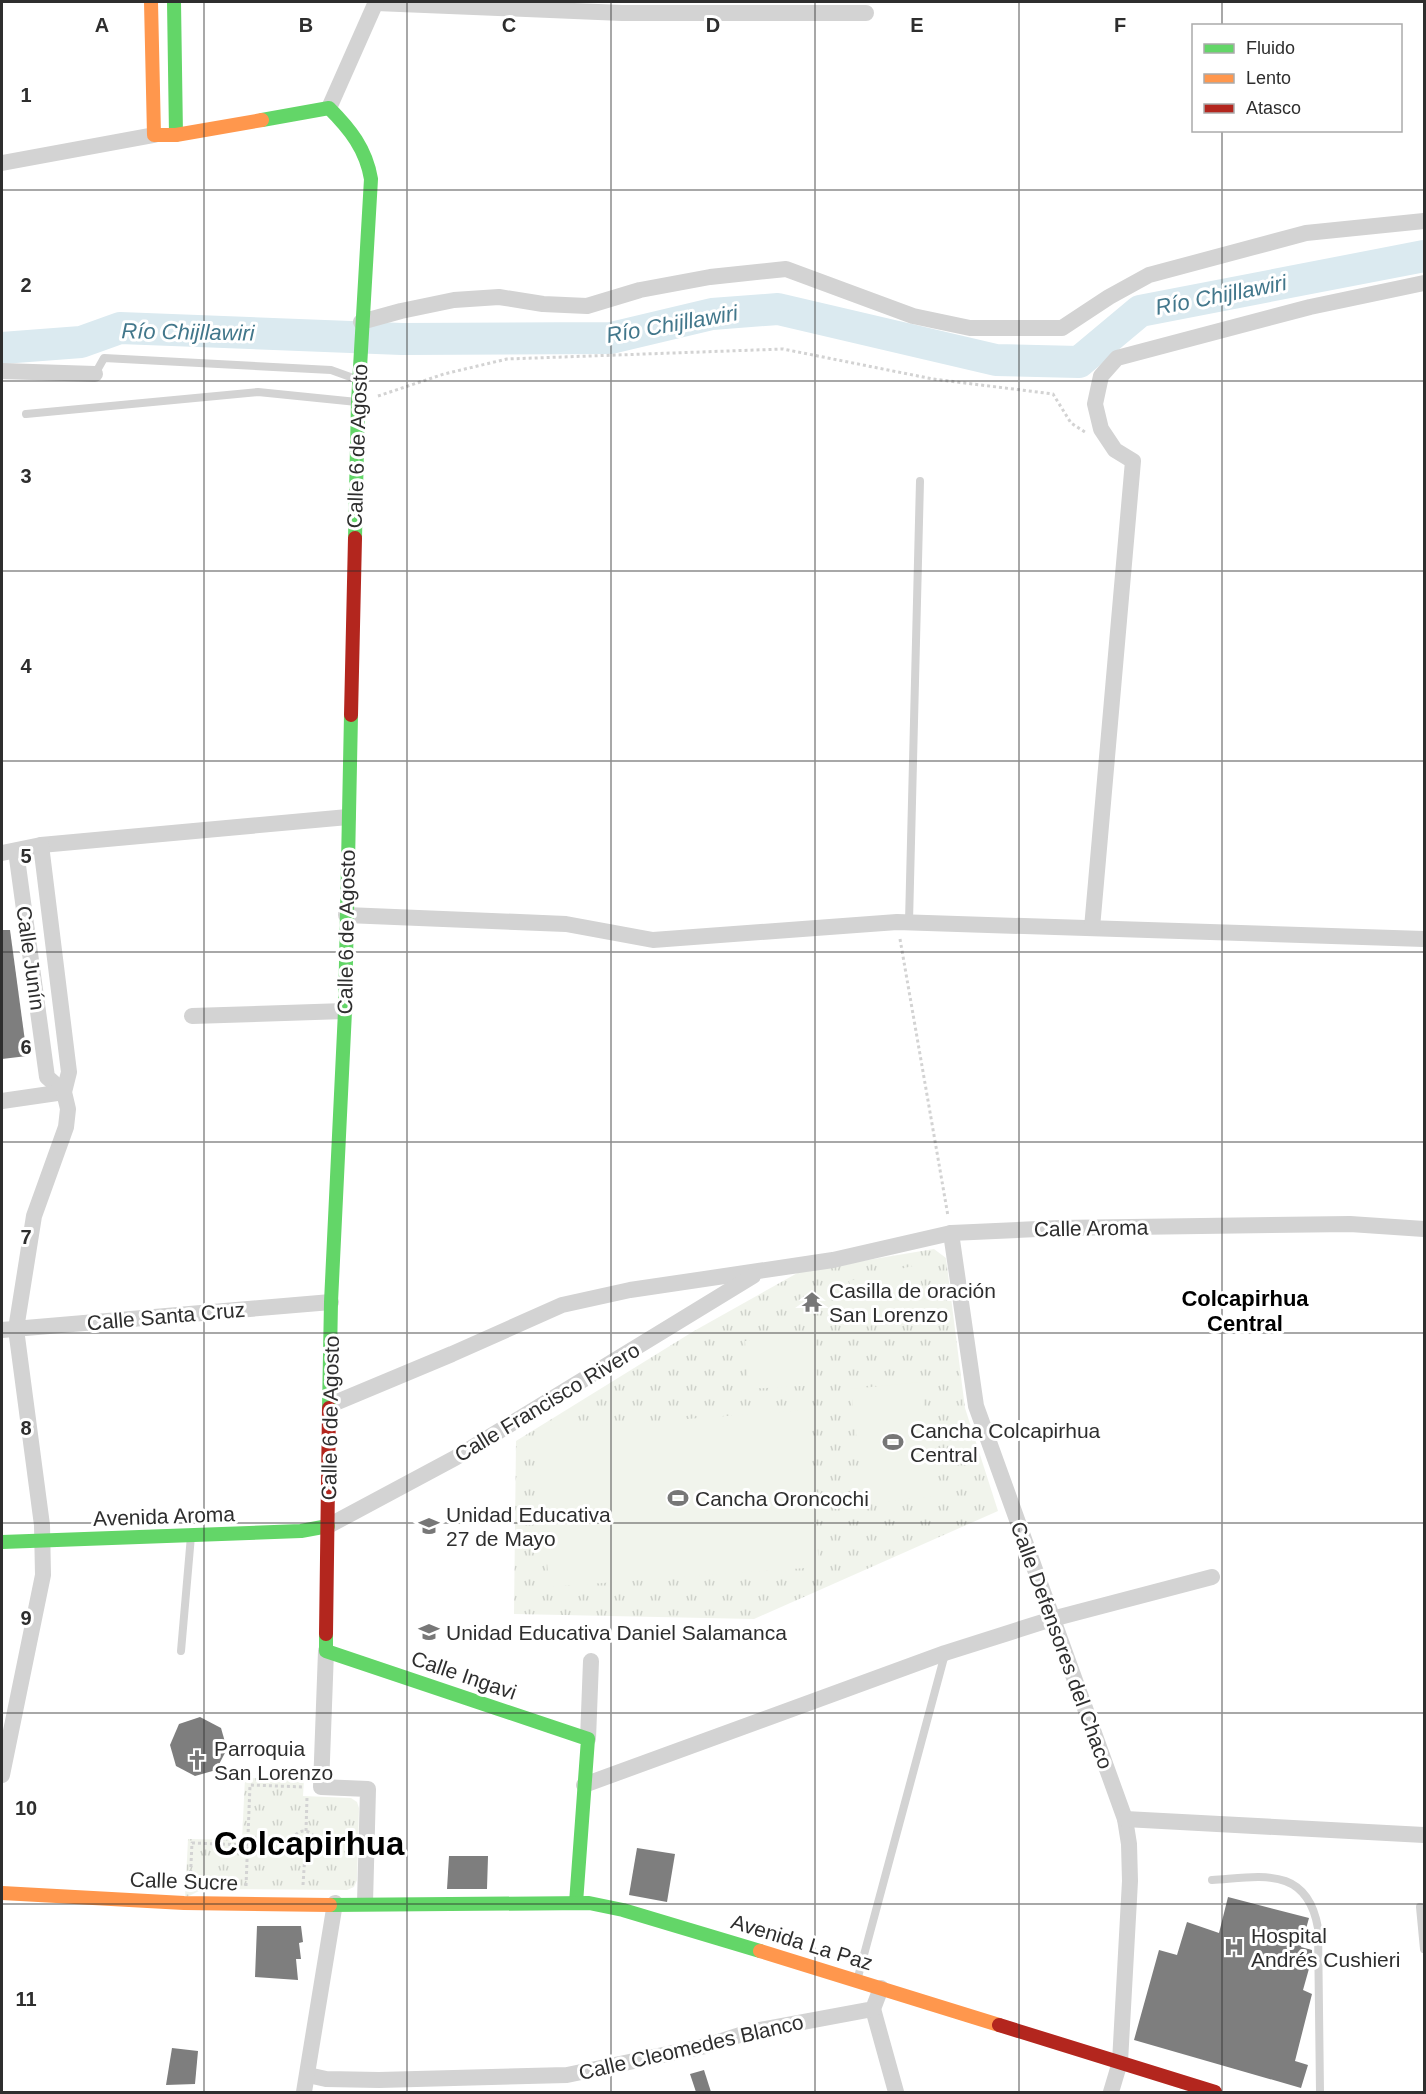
<svg xmlns="http://www.w3.org/2000/svg" width="1426" height="2094" font-family="Helvetica,sans-serif">
<defs>
<pattern id="grass-tufts" width="24" height="20" patternUnits="userSpaceOnUse" patternTransform="scale(1.5)"><rect width="24" height="20" fill="#f1f4ec"/><path d="M3 7l-1-3M5 7V3M7 7l1-3M15 17l-1-3M17 17v-4M19 17l1-3" fill="none" stroke="#cfd2cb"/></pattern>
</defs>
<rect width="100%" height="100%" fill="#fff"/>
<g fill="url(#grass-tufts)">
<path d="M934,1249L946,1258L965,1408L998,1511L754,1619L514,1614L516,1441L694,1331L801,1271Z"/>
<path d="M245,1778L304,1779L303,1796L351,1798L357,1802L359,1808L357,1880L354,1887L347,1890L203,1889L185,1898L188,1839L242,1840Z"/>
</g>
<g fill="#f1f4ec">
<path d="M917,1265L928,1313L860,1328L849,1281Z"/>
<path d="M815,1337L817,1385L748,1389L745,1341Z"/>
<path d="M921,1382L934,1496L864,1504L851,1389Z"/>
<path d="M808,1410L819,1567L549,1587L537,1430Z"/>
</g>
<g fill="none" stroke-linecap="round" stroke-linejoin="round">
<path stroke="#dbeaf0" stroke-width="32" d="M2,348L81,342L120,328L402,339L611,338L712,314L778,309L996,360L1079,362L1140,311L1424,256"/>
</g>
<g fill="#7e7e7e">
<path d="M2,930H10L27,1056L2,1059Z"/>
<path d="M200,1717L221,1728L227,1749L216,1770L195,1776L176,1766L170,1745L179,1724Z"/>
<path d="M637,1848L675,1854L667,1902L629,1895Z"/>
<path d="M449,1856H488L487,1889H447Z"/>
<path d="M1228,1897L1309,1918L1301,1947L1312,1950V1958L1303,1990L1312,1994L1295,2061L1308,2065L1301,2088L1134,2040L1159,1950L1177,1955L1187,1922L1219,1933Z"/>
<path d="M257,1926H301L303,1942L299,1943L301,1959H296L298,1980L255,1977Z"/>
<path d="M172,2048L198,2051L195,2084L166,2085Z"/>
<path d="M704,2070L711,2092H696L690,2074Z"/>
</g>
<g fill="none" stroke-linecap="round" stroke-linejoin="round">
<g stroke="#d3d3d3" stroke-width="3" stroke-dasharray="3 3" stroke-linecap="butt">
<path d="M378,396L444,374L507,359L783,349L933,379L1053,394L1071,423L1085,432"/>
<path d="M900,939L948,1216"/>
<circle cx="304" cy="1842" r="11"/>
<path d="M306,1831L307,1797"/>
<path d="M248,1840L293,1841"/>
<path d="M316,1842L350,1843"/>
<path d="M190,1885L192,1843L248,1845"/>
<path d="M303,1885L305,1854"/>
<path d="M246,1886L250,1785L304,1787"/>
</g>
<g stroke="#d3d3d3" stroke-width="8">
<path d="M95,374L104,358L331,370L356,379"/>
<path d="M26,414L258,392L357,402"/>
<path d="M909,922L920,481"/>
<path d="M181,1651L191,1536"/>
<path d="M1212,1880C1261,1877 1307,1865 1318,1928L1320,2092"/>
<path d="M1420,1907L1424,1949"/>
<path d="M858,1977L945,1654"/>
</g>
<g stroke="#d3d3d3" stroke-width="16">
<path d="M376,3L622,13H866"/>
<path d="M329,108L376,2"/>
<path d="M2,163L154,135"/>
<path d="M361,322L401,311L454,300L499,297L543,304L587,306L640,290L710,277L786,269L913,316L970,328H1062L1109,297L1149,275L1306,233L1424,221"/>
<path d="M2,371L95,374"/>
<path d="M16,851L47,1077L64,1092"/>
<path d="M2,853L41,845L348,817"/>
<path d="M346,915L566,924L653,940L897,922L1424,939"/>
<path d="M1092,928L1133,461L1115,450L1101,429L1095,404L1101,376L1117,358L1310,307L1424,283"/>
<path d="M192,1016L345,1011"/>
<path d="M2,1101L64,1092"/>
<path d="M951,1233L976,1406L1125,1819L1129,1844L1130,1881L1120,2062L1111,2092"/>
<path d="M2,1330L331,1302"/>
<path d="M330,1405L452,1354L562,1305L630,1290L833,1260L951,1233L1059,1228L1350,1224L1424,1229"/>
<path d="M328,1526L455,1458L753,1276"/>
<path d="M326,1651L321,1787L368,1789L365,1903"/>
<path d="M588,1739L591,1661"/>
<path d="M2,1775L43,1575L42,1525L16,1329L34,1216L66,1127L68,1109L64,1092L69,1072L41,845"/>
<path d="M584,1785L945,1653L1052,1619L1212,1577"/>
<path d="M1125,1819L1424,1835"/>
<path d="M873,2009L896,2092"/>
<path d="M308,2075L326,2079L379,2080L567,2075L706,2046L749,2032L873,2009L881,1988"/>
<path d="M304,2092L335,1903"/>
</g>
<g stroke="#63d668" stroke-width="14">
<path d="M174,2L176,135"/>
<path d="M262,120L329,108C350,129 366,149 371,179L358,402L355,538"/>
<path d="M329,1408L331,1302L345,1011L351,715"/>
<path d="M2,1542L301,1531L328,1526"/>
<path d="M326,1634V1651L588,1739L576,1903"/>
<path d="M330,1905L589,1903L623,1910L760,1951"/>
</g>
<g stroke="#ff974d" stroke-width="14">
<path d="M151,2L154,135H176L262,120"/>
<path d="M2,1893L184,1903L330,1905"/>
<path d="M760,1951L999,2025"/>
</g>
<g stroke="#b3261e" stroke-width="14">
<path d="M351,715L355,538"/>
<path d="M326,1634L329,1408"/>
<path d="M999,2025L1215,2092"/>
</g>
</g>
<path fill="none" stroke="#2e2e2e" stroke-width="1.5" stroke-opacity="0.55" d="M204,2V2092M407,2V2092M611,2V2092M815,2V2092M1019,2V2092M1222,2V26M1222,130V2092M2,190H1424M2,381H1424M2,571H1424M2,761H1424M2,952H1424M2,1142H1424M2,1333H1424M2,1523H1424M2,1713H1424M2,1904H1424"/>
<defs>
<g id="temple-bare" transform="scale(1.62)"><path d="M0-6L5-2H3V0L6.5 2.5H4V6H1.5V3h-3V6H-4V2.5H-6.5L-3 0V-2H-5Z" fill="#777" stroke="#fff" stroke-width="2.5" paint-order="stroke"/></g>
<g id="stadium-bare" transform="scale(1.62)"><path d="M0-5a6.5 5 0 1 0 0 10a6.5 5 0 1 0 0-10ZM-3.5-1.8h7v3.6h-7Z" fill="#777" stroke="#fff" stroke-width="2.5" paint-order="stroke"/></g>
<g id="school-bare" transform="scale(1.62)"><path d="M0-5L7-2L0 1L-7-2ZM-4 1L0 2.5L4 1V4Q0 6-4 4Z" fill="#777" stroke="#fff" stroke-width="2.5" paint-order="stroke"/></g>
<g id="church-bare" transform="scale(1.62)"><path d="M-1.2-6h2.4v3.5h3.3v2.4h-3.3V6h-2.4V-.1h-3.3v-2.4h3.3Z" fill="#777" stroke="#fff" stroke-width="2.5" paint-order="stroke"/></g>
<g id="hospital-bare" transform="scale(1.62)"><path d="M-5-5h3v3.5h4V-5h3V5h-3V1.5h-4V5h-3Z" fill="#777" stroke="#fff" stroke-width="2.5" paint-order="stroke"/></g>
</defs>
<g fill-rule="evenodd">
<use href="#temple-bare" x="812" y="1302"/>
<use href="#stadium-bare" x="893" y="1442"/>
<use href="#stadium-bare" x="678" y="1498"/>
<use href="#school-bare" x="429" y="1526"/>
<use href="#school-bare" x="429" y="1632"/>
<use href="#church-bare" x="197" y="1760"/>
<use href="#hospital-bare" x="1234" y="1947"/>
</g>
<g text-anchor="middle" dominant-baseline="central" stroke-width="6" stroke-linejoin="round" paint-order="stroke">
<g font-size="21" fill="#2e2e2e" stroke="#fff">
<text transform="translate(357 446) rotate(-88)">Calle 6 de Agosto</text>
<text transform="translate(346 932) rotate(-89)">Calle 6 de Agosto</text>
<text transform="translate(31 958) rotate(82)">Calle Junín</text>
<text transform="translate(1091 1228) rotate(-1)">Calle Aroma</text>
<text transform="translate(166 1316) rotate(-5)">Calle Santa Cruz</text>
<text transform="translate(547 1402) rotate(-31)">Calle Francisco Rivero</text>
<text transform="translate(330 1418) rotate(-89)">Calle 6 de Agosto</text>
<text transform="translate(164 1516) rotate(-2)">Avenida Aroma</text>
<text transform="translate(1062 1645) rotate(70)">Calle Defensores del Chaco</text>
<text transform="translate(464 1675) rotate(19)">Calle Ingavi</text>
<text transform="translate(184 1881) rotate(2)">Calle Sucre</text>
<text transform="translate(802 1942) rotate(17)">Avenida La Paz</text>
<text transform="translate(691 2047) rotate(-13)">Calle Cleomedes Blanco</text>
</g>
<g font-size="21" fill="#2e2e2e" stroke="#fff" text-anchor="start">
<text x="829" y="1290">Casilla de oración<tspan x="829" dy="24">San Lorenzo</tspan></text>
<text x="910" y="1430">Cancha Colcapirhua<tspan x="910" dy="24">Central</tspan></text>
<text x="695" y="1498">Cancha Oroncochi</text>
<text x="446" y="1514">Unidad Educativa<tspan x="446" dy="24">27 de Mayo</tspan></text>
<text x="446" y="1632">Unidad Educativa Daniel Salamanca</text>
<text x="214" y="1748">Parroquia<tspan x="214" dy="24">San Lorenzo</tspan></text>
<text x="1251" y="1935">Hospital<tspan x="1251" dy="24">Andrés Cushieri</tspan></text>
</g>
<g font-size="22" font-style="italic" fill="#42778b" stroke="#fff">
<text transform="translate(1221 295) rotate(-11)">Río Chijllawiri</text>
<text transform="translate(672 324) rotate(-10)">Río Chijllawiri</text>
<text transform="translate(188 332) rotate(1)">Río Chijllawiri</text>
</g>
<g font-size="22" font-weight="bold" fill="#000" stroke="#fff">
<text x="1245" y="1298">Colcapirhua<tspan x="1245" dy="25">Central</tspan></text>
</g>
<g font-size="33" font-weight="bold" fill="#000" stroke="#fff">
<text x="309" y="1843">Colcapirhua</text>
</g>
</g>
<g font-size="20" text-anchor="middle" font-weight="bold" fill="#2e2e2e" stroke="#fff" stroke-width="6" stroke-linejoin="round" paint-order="stroke">
<text x="102" y="32">A</text>
<text x="306" y="32">B</text>
<text x="509" y="32">C</text>
<text x="713" y="32">D</text>
<text x="917" y="32">E</text>
<text x="1120" y="32">F</text>
<text x="26" y="102">1</text>
<text x="26" y="292">2</text>
<text x="26" y="483">3</text>
<text x="26" y="673">4</text>
<text x="26" y="863">5</text>
<text x="26" y="1054">6</text>
<text x="26" y="1244">7</text>
<text x="26" y="1435">8</text>
<text x="26" y="1625">9</text>
<text x="26" y="1815">10</text>
<text x="26" y="2006">11</text>
</g>
<rect width="1426" height="2094" fill="none" stroke="#2e2e2e" stroke-width="6"/>
<rect x="1192" y="24" width="210" height="108" fill="#ffffff" stroke="#ababab" stroke-width="1.5"/>
<rect x="1204" y="44" width="30" height="9" fill="#63d668" stroke="#ababab" stroke-width="1.5"/>
<text x="1246" y="54" font-size="18" fill="#2e2e2e">Fluido</text>
<rect x="1204" y="74" width="30" height="9" fill="#ff974d" stroke="#ababab" stroke-width="1.5"/>
<text x="1246" y="84" font-size="18" fill="#2e2e2e">Lento</text>
<rect x="1204" y="104" width="30" height="9" fill="#b3261e" stroke="#ababab" stroke-width="1.5"/>
<text x="1246" y="114" font-size="18" fill="#2e2e2e">Atasco</text>
</svg>
